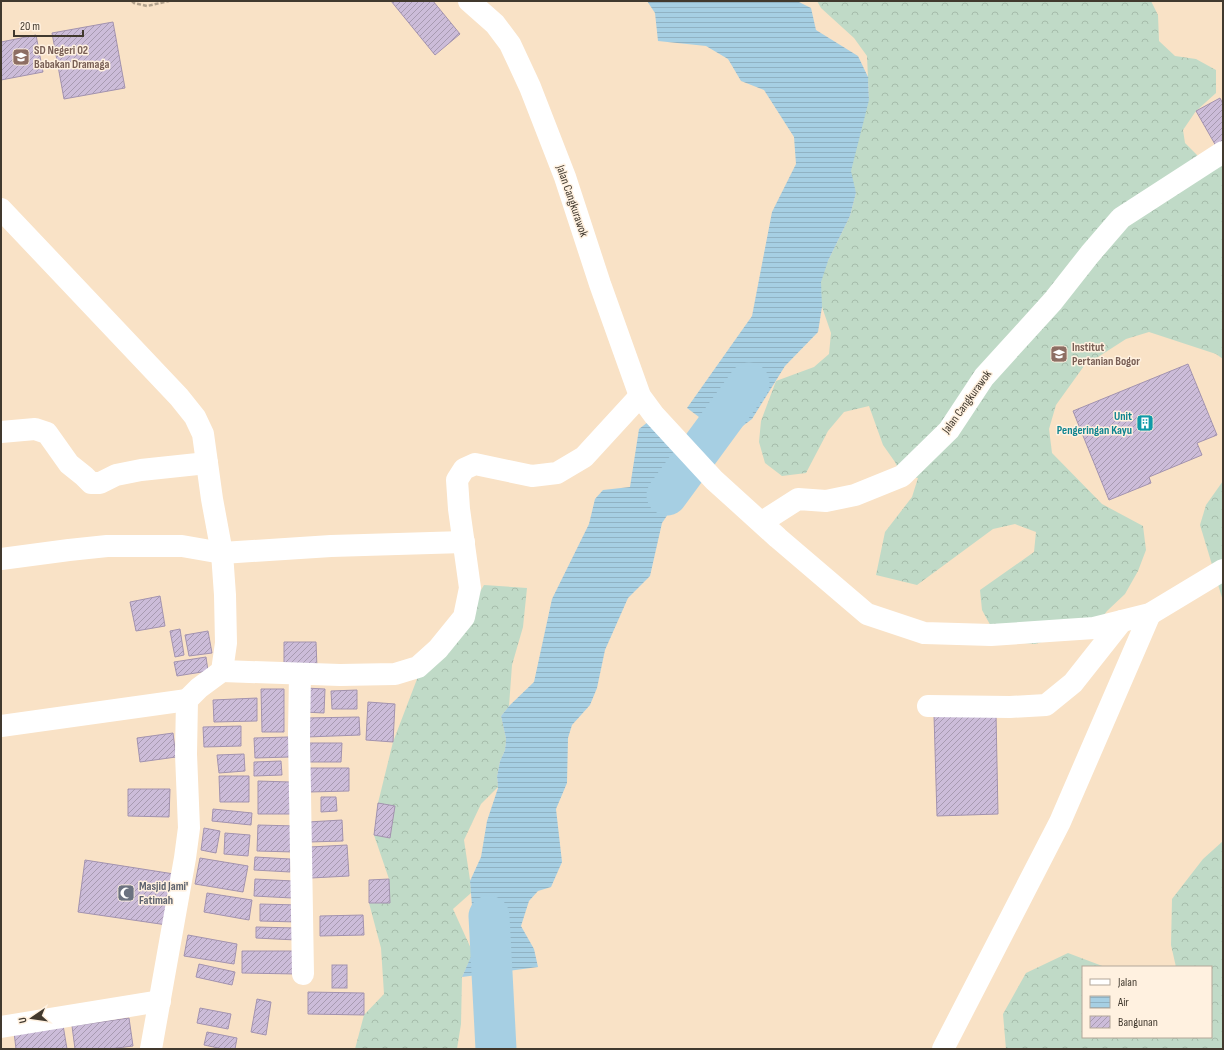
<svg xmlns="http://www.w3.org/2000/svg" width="1224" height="1050" font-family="'Sofia Sans Condensed',sans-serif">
<defs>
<pattern id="forest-crowns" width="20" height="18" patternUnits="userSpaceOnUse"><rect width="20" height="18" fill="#c0dac7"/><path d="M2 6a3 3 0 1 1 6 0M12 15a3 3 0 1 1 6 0" fill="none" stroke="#a6bcab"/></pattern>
<pattern id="water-rules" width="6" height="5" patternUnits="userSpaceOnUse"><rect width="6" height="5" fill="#a6cfe3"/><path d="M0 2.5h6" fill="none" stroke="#90b2c3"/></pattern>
<pattern id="building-hatch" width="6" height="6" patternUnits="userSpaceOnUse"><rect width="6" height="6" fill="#ccbcd9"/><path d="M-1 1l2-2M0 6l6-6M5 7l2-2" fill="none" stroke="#a79ab0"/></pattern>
</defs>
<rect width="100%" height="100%" fill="#f9e2c6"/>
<g fill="url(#forest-crowns)">
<path d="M817,1H1151L1158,15L1159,41L1175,56L1196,59L1216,70V93L1196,111L1183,130L1185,143L1201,159L1223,163V359L1216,354L1149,332L1126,339L1084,366L1056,405L1049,429L1052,453L1102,504L1143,526L1146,550L1138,571L1125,594L1107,611L1094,628L1083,630L1035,644L1012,642L993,630L982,610L980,590L1034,552L1036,532L1015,524L993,529L917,585L876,575L885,532L912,497L918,478L902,476L895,462L883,445L869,406L844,412L828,431L806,473L782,476L765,463L759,442L761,421L776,381L814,367L829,354L831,333L822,307L813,287L828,261L850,216L856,193L840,153L869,100L867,56L854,38L821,8Z"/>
<path d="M1223,481V601L1200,525L1206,505Z"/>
<path d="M484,585L527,588L523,627L512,665L509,706L501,716L506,739L505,750L500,761L497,776L498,787L481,804L464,840L470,880L471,893L453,909L473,953L462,977L461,1024L457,1049H355L364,1015L384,994L381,948L369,903L389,902V879L374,835L378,803L393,742L430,645L458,629Z"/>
<path d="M1223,841V1049H1006L1003,1014L1026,973L1068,953L1105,967H1083V1037H1211V967H1176L1171,945L1172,899L1203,859Z"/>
</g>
<g fill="url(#water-rules)">
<path d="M647,1H797L811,8L816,30L858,56L868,77L869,100L851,171L856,193L850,216L828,261L821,282L822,307L818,332L785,366L752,419L727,438L687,408L752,316L772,212L796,164L794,137L764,90L741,81L728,59L706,46L658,41L655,13Z"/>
<path d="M653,418L698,470L662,523L650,576L628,598L605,650L597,688L590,705L572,725L568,738L567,783L556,809L562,862L551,887L538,891L529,901L521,926L534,949L538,967L462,977L473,952L474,941L470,930L473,918L470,881L481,857L487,821L498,788L497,776L500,761L505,750L506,739L501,716L509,706L534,682L552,599L589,524L595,499L603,490L630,487L639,429Z"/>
</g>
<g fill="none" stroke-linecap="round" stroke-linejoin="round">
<g stroke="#a6cfe3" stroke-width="41">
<path d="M667,495L749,383"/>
<path d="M489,916L496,1049"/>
</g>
</g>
<g fill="url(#building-hatch)" stroke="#a393af">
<path d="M391,1H433L460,34L435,55Z"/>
<path d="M113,22L125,88L64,99L52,33Z"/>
<path d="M36,35L43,72L1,80V42Z"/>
<path d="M1220,98L1223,104V142L1216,146L1196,111Z"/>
<path d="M1188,364L1217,435L1197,443L1202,455L1149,477L1151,483L1109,500L1073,411Z"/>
<path d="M160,596L165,626L136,631L130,602Z"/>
<path d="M180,629L184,655L175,657L170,631Z"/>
<path d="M208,631L212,653L189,656L185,635Z"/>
<path d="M284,642H316L317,668H284Z"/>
<path d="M206,657L208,671L177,676L174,662Z"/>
<path d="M305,688L325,689L324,713L304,712Z"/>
<path d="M261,689H284V732H262Z"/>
<path d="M357,690V709H332L331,691Z"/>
<path d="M257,698V721L214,722L213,700Z"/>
<path d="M368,702L395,704L393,742L366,740Z"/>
<path d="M996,714L998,814L937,816L934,715Z"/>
<path d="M359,717L360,735L307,737L306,718Z"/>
<path d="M241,726V746L204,747L203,727Z"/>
<path d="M173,733L176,757L140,762L137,738Z"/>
<path d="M289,737L290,757L255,758L254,738Z"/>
<path d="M310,743H342L341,762H310Z"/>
<path d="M244,754L245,771L219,773L217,755Z"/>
<path d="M281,761L282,775L254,776V762Z"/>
<path d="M309,768H349V791L309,792Z"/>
<path d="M219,776H249V802H220Z"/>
<path d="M258,781L290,782V814H258Z"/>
<path d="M128,789H170L169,817L128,816Z"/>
<path d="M321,797H336L337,811L321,812Z"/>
<path d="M378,803L395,806L390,838L374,835Z"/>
<path d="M213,809L252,813L251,825L212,821Z"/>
<path d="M342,820L343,841L309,842L308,822Z"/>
<path d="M258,825L295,826L294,852L257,851Z"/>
<path d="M204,828L220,831L216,853L201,850Z"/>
<path d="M225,833L250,835L248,856L224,854Z"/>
<path d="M347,845L349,876L311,878L310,847Z"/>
<path d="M255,857L290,859V872L254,870Z"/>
<path d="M200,858L248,866L243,892L195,884Z"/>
<path d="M85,860L174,874L167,925L78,912Z"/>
<path d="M255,879L293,881L292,898L254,896Z"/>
<path d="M389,879L390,903H369V880Z"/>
<path d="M207,893L252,900L249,920L204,912Z"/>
<path d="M260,904L298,905L297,922L260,921Z"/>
<path d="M363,915L364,935L320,936V916Z"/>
<path d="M256,927L296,928V940L256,938Z"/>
<path d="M188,935L237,944L234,964L184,956Z"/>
<path d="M242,951H296V974L242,973Z"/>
<path d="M199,964L235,972L232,985L196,977Z"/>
<rect x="332" y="965" width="15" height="23"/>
<path d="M308,992L364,993V1015L308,1014Z"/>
<path d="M257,999L271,1002L266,1035L251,1032Z"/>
<path d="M200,1008L231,1014L228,1029L197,1023Z"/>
<path d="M129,1018L133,1046L109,1049H75L72,1026Z"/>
<path d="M63,1025L67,1049H16L14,1032Z"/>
<path d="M207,1032L237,1038L235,1049H223L204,1045Z"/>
</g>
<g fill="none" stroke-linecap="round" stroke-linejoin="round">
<path stroke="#b3a28c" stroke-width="2.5" stroke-dasharray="4 2" stroke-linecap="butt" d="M132,1L134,3L147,6L169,1"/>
<g stroke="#fff" stroke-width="22">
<path d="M469,1L495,24L510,44L530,87L565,177L600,284L640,396L654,415L714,480L778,538L867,614L924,633L991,635L1094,628L1150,614L1223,570"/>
<path d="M1,209L179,397L195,417L203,434L212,499L222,553L225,595L226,643L222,671L199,688L187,700L186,754L189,828L185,858L151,1049"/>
<path d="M1,432L35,429L47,433L69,464L84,476L91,483H100L116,475L141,470L207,463"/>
<path d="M762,522L798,499L826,501L855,495L902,476L949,430L984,377L1053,301L1090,254L1121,218L1223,152"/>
<path d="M1,559L69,550L107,546H182L222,553L331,546L464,542"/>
<path d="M222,671L340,675L395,674L418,667L438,649L464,617L470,588L459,509L457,480L464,469L475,464L532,476L557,473L584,457L640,396"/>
<path d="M300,674L299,734L303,974"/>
<path d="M928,706L1010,707L1046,705L1073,683L1122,621"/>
<path d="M1,726L187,700"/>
<path d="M1,1027L160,1001"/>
<path d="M943,1049L1060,822L1150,614"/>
</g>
</g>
<defs>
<g id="school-square" transform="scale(0.9)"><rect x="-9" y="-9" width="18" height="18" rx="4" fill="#8d6e63" stroke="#fff1e0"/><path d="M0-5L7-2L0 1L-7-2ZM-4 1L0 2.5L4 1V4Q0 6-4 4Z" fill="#fff"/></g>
<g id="university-square" transform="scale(0.9)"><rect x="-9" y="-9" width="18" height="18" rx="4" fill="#8d6e63" stroke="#fff1e0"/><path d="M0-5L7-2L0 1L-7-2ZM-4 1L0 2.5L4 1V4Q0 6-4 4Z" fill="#fff"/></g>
<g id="building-square" transform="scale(0.9)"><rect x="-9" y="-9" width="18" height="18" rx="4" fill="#0f9aa8" stroke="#fff1e0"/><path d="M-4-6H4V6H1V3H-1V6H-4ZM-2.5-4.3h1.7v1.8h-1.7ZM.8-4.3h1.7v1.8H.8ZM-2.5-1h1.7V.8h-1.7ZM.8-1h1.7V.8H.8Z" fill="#fff"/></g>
<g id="mosque-square" transform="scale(0.9)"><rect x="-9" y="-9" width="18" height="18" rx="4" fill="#6b7280" stroke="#fff1e0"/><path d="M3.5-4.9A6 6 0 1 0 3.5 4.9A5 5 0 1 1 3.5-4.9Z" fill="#fff"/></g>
</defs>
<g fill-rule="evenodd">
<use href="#school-square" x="21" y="57"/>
<use href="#university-square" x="1059" y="354"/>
<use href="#building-square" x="1145" y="423"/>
<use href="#mosque-square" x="126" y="893"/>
</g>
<g text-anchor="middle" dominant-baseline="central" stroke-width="3" stroke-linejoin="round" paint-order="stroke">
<g font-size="12" font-weight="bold" fill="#785e54" stroke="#fff1e0" text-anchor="start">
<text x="34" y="50">SD Negeri 02<tspan x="34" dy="14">Babakan Dramaga</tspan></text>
<text x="1072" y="347">Institut<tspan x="1072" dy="14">Pertanian Bogor</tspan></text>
</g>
<g font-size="12" fill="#41392e" stroke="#fff1e0">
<text transform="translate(572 201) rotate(71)">Jalan Cangkurawok</text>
<text transform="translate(967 402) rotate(-54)">Jalan Cangkurawok</text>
</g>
<g font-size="12" font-weight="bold" fill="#0d838f" stroke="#fff1e0" text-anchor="end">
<text x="1132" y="416">Unit<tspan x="1132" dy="14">Pengeringan Kayu</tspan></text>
</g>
<g font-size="12" font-weight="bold" fill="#5b616d" stroke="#fff1e0" text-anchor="start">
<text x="139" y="886">Masjid Jami'<tspan x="139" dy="14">Fatimah</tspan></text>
</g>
</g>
<rect width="1224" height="1050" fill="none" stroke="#41392e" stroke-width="4"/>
<rect x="1082" y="966" width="130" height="72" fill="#fff1e0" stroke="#b3a799"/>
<rect x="1090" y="979" width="20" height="6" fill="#ffffff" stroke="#b3a799"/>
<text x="1118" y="986" font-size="12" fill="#41392e">Jalan</text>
<rect x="1090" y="996" width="20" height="12" fill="url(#water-rules)" stroke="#b3a799"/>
<text x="1118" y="1006" font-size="12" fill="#41392e">Air</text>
<rect x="1090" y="1016" width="20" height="12" fill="url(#building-hatch)" stroke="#b3a799"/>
<text x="1118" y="1026" font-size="12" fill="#41392e">Bangunan</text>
<g transform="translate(32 1018) rotate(257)" stroke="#fff1e0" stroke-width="3" paint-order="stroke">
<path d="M0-3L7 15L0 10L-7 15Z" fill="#41392e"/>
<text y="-6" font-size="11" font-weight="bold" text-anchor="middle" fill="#41392e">U</text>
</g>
<path d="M14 30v6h69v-6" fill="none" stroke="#41392e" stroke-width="2"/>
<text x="20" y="30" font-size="12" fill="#41392e" stroke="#fff1e0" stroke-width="3" paint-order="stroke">20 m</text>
</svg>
